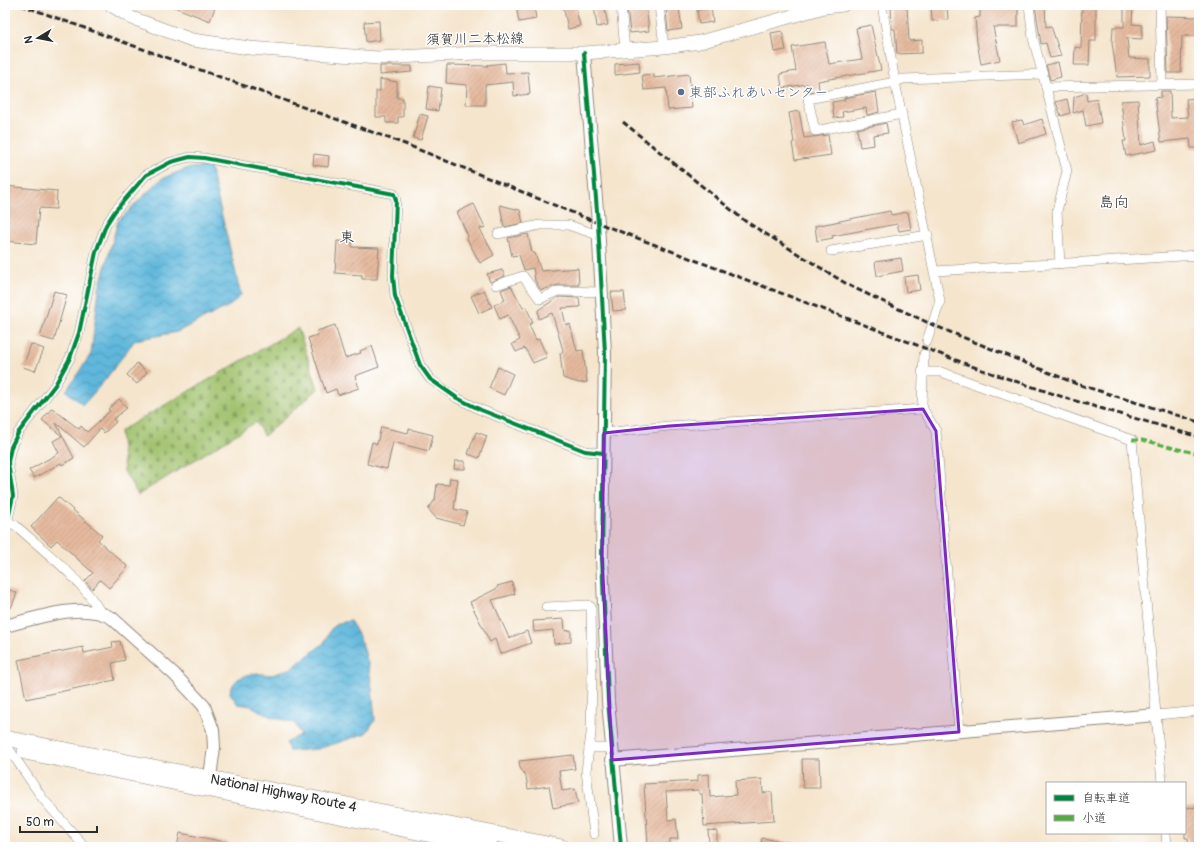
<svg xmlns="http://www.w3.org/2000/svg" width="1204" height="852" font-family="Pangolin,'Klee One',sans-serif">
<defs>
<pattern id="cemetery-stones" width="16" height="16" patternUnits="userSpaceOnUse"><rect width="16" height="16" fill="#9ec069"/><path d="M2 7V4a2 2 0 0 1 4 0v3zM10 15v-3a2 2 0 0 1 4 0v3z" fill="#819c57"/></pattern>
<pattern id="water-waves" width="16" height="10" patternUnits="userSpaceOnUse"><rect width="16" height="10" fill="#5fb7dc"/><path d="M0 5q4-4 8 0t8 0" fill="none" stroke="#4f95b3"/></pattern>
<pattern id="building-hatch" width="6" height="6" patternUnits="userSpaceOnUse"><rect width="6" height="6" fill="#e5b99e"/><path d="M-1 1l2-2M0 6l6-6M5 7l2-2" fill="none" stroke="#c59f88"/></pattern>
</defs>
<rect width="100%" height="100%" fill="#fff"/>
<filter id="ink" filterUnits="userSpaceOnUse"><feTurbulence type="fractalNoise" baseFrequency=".025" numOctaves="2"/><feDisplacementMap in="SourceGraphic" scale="8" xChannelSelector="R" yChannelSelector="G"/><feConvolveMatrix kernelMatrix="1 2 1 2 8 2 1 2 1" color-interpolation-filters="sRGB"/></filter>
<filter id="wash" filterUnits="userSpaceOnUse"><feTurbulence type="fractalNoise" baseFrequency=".012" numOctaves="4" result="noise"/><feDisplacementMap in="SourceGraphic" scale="16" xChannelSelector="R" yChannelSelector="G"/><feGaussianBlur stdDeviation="0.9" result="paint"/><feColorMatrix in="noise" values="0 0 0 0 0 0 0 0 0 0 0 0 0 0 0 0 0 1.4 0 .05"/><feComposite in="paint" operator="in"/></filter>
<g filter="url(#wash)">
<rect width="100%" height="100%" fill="#f5e5cd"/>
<path fill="url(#cemetery-stones)" stroke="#64764a" d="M298,328L318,389L264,436L256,422L138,495L124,471L120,431Z"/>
<g fill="url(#water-waves)" stroke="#457184">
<path d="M210,166L241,295L231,305L177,332L135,340L105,380L83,405L66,391L91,354L99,289L118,221L161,179L185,169Z"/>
<path d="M350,621C370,649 372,687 375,720L366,733L343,741L318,749L289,751L286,743L292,739L301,735L295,723L272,717L251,706L238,704L230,693L231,687L238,679L252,673L272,675L292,668L324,643L331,629L339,623Z"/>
</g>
<g id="blocks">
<g fill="url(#building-hatch)">
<path d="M169,5H216L210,21Z"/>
<path d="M516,5H534L536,19L519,22Z"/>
<path d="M563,5H575L580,26L568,29Z"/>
<path d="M594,5H604L608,25L597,27Z"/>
<path d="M646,5L649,31L630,33L627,7Z"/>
<path d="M931,5H947L948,20L932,21Z"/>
<path d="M980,5L1018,6V27H993L1000,60L981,64L977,42L975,18L980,17Z"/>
<path d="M1035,5H1045L1046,27L1051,26L1061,56L1050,58L1046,43L1041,44Z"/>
<path d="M1082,5H1096V41H1090L1089,65H1074L1075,47L1081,48Z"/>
<path d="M1124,5H1133L1132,24L1142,25V39L1127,38L1129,58L1150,59V76L1117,77L1112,43L1113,27H1124Z"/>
<path d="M907,6L909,41L922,40V53L897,54L895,29H892L891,7Z"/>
<path d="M679,7L682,29L668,31L666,9Z"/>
<path d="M711,8L713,22L699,24L697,10Z"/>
<path d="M1166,16L1199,17V36H1182L1181,73H1168Z"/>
<path d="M379,21L380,40L366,42L364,22Z"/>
<path d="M871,25L881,70L818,81L819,90L809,92L807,84L782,88L780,74L796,71L792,47L825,42L829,64L862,59L856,28Z"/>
<path d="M782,31L786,50L774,52L771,33Z"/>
<path d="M639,62L640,72L615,75V64Z"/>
<path d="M1058,62L1061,77L1050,80L1046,65Z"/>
<path d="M505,63L506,73L528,72L530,94L514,96L513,82L485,85V105H466L467,85L446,83L447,65L488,66L487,65Z"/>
<path d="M380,66H412V72L380,75Z"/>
<path d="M654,74V78L689,74L692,108L668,110L666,88L644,90L642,75Z"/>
<path d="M380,79L397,82V98H403V117H398V123H386V117H376V91H380Z"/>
<path d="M429,86L441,88L438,111L426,109Z"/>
<path d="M1161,91H1170L1171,118L1188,117L1186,99L1199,98V148H1191L1190,139L1161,142L1155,98L1161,97Z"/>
<path d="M876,92L879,112L867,115L866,108L842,112L843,117L834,118L832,102L845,100L844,98Z"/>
<path d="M1086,93L1087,101L1097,99L1101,123L1086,126L1083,110L1073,113L1074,97Z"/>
<path d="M1067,99L1070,113L1061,116L1056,102Z"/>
<path d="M1138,100L1141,145L1155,141L1157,150L1126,156L1123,141H1126L1121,101Z"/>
<path d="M799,111L804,138L828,135L831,155L795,160L792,143L794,142L789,113Z"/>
<path d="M420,114L428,116L421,140L413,138Z"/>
<path d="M1042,119L1046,134L1018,143L1012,122L1022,120L1024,125Z"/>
<path d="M886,123L888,133L873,135L874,145L860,147L857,129Z"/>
<path d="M314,154L329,156L328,167L313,165Z"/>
<path d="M5,186L57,191L56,209L39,208L36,244L5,241Z"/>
<path d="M474,204L485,227L480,229L494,255L480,263L466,237L468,236L457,212Z"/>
<path d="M500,205L520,210L523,223L504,227Z"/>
<path d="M890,211L891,215L908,212L911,229L899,231L897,224L832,236L833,238L817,241L815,226Z"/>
<path d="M528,234L532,253H535L541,271L578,268L579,285H558L541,290L535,281L533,268L524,270L519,255L512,256L508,238Z"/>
<path d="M337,241L352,242V247L379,248L377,279H362V275L335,273Z"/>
<path d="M901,258L903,271L877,276L875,262Z"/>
<path d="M502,270L505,276L490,282L487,274Z"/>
<path d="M918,275L920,290L906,292L904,277Z"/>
<path d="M511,286L523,308L526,307L533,322L529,325L536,340L539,339L547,357L533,363L525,348L516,352L512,344L520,340L508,315L500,319L494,305L505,300L501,290Z"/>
<path d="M484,290L492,307L479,313L471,296Z"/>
<path d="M54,291L67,295L54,341L40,337Z"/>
<path d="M611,292H624L626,310L613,311Z"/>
<path d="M559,297L579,298L580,307L562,308L566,325L570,324L577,351L583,350L587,382L579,383L563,378L560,353H562L563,350L552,313L539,319L538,310Z"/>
<path d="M335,325L345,358L361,353L360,351L372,346L379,367L355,376L359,388L338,395L336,389L326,393L308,338L318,335L317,331Z"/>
<path d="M31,344L44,349L35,371L23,367Z"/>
<path d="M137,363L147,372L137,384L127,375Z"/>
<path d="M498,367L513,374L504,395L489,388Z"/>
<path d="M119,399L127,408L113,419L116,422L104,433L100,429L84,447L56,423L74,458L62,465L61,463L34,478L29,470L59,453L53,441L62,436L42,420L52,408L79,429L81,426L87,432L110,411L108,409Z"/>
<path d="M381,427L408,433L409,429L433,435L429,451L393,442L387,469L367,464L372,442L377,444Z"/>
<path d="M476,432L487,436L479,458L468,454Z"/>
<path d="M455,461H465V469H454Z"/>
<path d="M450,478L458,479L454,509L467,512L463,525L436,518L428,509L435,500L437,484L449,485Z"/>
<path d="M58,497L102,535L98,540L128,567L109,588L100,580L92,589L85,581L93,573L57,540L51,546L31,527Z"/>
<path d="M512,582L515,594L492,600L509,638L527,631L531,643L500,654L495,639L490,642L470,602L498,588L497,586Z"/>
<path d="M5,588L17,593L11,608L5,605Z"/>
<path d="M564,619L565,631L571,630V642L554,644L553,630L534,632L533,621Z"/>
<path d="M120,641L125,660L112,663L115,680L26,699L18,660L83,647L84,653L113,647L112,642Z"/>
<path d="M573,755L575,769L559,771L562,791L575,789L578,803L553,808L549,786L528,789L526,776L520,768L519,761Z"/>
<path d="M802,759H819L820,788H803Z"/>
<path d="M709,774L710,797L736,795L735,781L762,779L763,793L772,792L774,821L704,826L702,794H699V790L666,792L668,820L676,819L678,839H670V844L648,845L644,784L698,781V775Z"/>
<path d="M1199,807V847H1189L1188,838H1185V808Z"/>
<path d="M708,830L717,831V843H709Z"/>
<path d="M180,833L230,843V847H177Z"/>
<path d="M762,838L787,842L786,847H760Z"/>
</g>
</g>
</g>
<g filter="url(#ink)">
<use href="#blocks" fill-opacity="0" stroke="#90887c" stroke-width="1"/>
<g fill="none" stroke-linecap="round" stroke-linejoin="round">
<g stroke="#90887c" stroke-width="10">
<g id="minor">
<path d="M621,5L625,51"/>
<path d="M659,5L664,47"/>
<path d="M882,5L895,82L940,301L927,341"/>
<path d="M1029,5L1033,38L1046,87L1199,84"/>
<path d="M1160,5L1162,84"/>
<path d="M1046,87L1067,171L1057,211L1060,264"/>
<path d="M902,114L815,131L808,99L895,82L903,79L1043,74"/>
<path d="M498,234L540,225H568L598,235"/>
<path d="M831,251L928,235"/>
<path d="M935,271L1199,255"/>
<path d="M496,285L523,276L540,299L558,291L600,292"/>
<path d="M924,354L922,403L923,409L936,431L959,732"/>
<path d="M922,372H941L1132,440L1162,783"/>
<path d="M604,433L669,426L923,409"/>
<path d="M8,522L15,525C45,552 81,578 101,613"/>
<path d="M5,534L13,496L8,462L11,447L18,433L55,385L70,358L79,333L96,252L106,225L115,211L146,175L171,162L190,157L204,158L394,194L396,200L393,276L395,296L420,365L430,379L457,398L481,410L585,451L603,453"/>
<path d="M546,607L588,605L591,607L592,669L591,734L586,771L594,834"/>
<path d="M1157,715L1199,711"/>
<path d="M589,748H611"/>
<path d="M9,749L43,799L85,847"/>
<path d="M1166,833L1167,847"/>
</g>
</g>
<g stroke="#90887c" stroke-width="14">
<g id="tertiary">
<path d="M584,53L598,223L605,353L602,557L608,701L621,847"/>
<path d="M5,626C37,618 83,601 112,618L174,674L204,706L213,730L214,747L210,777"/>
<path d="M612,760L1157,715"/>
</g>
</g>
<g stroke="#90887c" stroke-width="14">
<path id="secondary" d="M111,5L132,18L192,40L250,48L378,58L477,53H584L664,47L700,42L824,7L843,5"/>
</g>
<g stroke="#90887c" stroke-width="16">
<g id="trunk">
<path id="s1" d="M5,738L562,847"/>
<path d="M25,752L491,847"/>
</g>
</g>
<use href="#minor" stroke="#fff" stroke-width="9"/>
<use href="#tertiary" stroke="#fff" stroke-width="12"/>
<use href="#secondary" stroke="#fff" stroke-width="13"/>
<use href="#trunk" stroke="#fff" stroke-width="15"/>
<g stroke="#2b2b2b" stroke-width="3" stroke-dasharray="6 3" stroke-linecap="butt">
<path d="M21,5L405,144L598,223L982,370L1069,399L1199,437"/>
<path d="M623,122L745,221L850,286L933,325L1077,384L1199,422"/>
</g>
<path stroke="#54ab44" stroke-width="3" stroke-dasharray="6 3" stroke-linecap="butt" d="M1132,440H1142L1199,454"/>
<g stroke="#fff" stroke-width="6">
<g id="cycleway">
<path d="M584,53L598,223L605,353L602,557L608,701L621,847"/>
<path d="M5,534L13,496L8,462L11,447L18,433L55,385L70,358L79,333L96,252L106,225L115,211L146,175L171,162L190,157L204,158L394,194L396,200L393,276L395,296L420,365L430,379L457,398L481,410L585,451L603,453"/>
</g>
</g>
<use href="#cycleway" stroke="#00873e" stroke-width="4"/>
</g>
</g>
<path fill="#7b2cbf" fill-opacity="0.2" stroke="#7b2cbf" stroke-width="3" stroke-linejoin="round" d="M923,409L936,431L959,732L612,760L602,557L604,433L669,426Z"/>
<circle fill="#5c6f8a" stroke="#fff" stroke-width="1.5" cx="681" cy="92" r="4"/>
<g text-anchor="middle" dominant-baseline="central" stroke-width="3" stroke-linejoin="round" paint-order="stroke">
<g font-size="14" fill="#2b2b2b" stroke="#fff">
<text transform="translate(475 39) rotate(-1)">須賀川二本松線</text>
<text stroke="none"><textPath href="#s1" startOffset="284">National Highway Route 4</textPath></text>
</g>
<g font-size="14" fill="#4e5e75" stroke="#fff" text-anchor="start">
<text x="689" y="92">東部ふれあいセンター</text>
</g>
<g font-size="15" fill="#2b2b2b" stroke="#fff">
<text x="1114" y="202">島向</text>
<text x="347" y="237">東</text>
</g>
</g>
<rect width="1204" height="852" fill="none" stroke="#fff" stroke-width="20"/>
<rect x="1046" y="782" width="140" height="52" fill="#ffffff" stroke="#aaaaaa"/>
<rect x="1054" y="795" width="20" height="6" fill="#00873e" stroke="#aaaaaa"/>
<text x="1082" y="802" font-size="12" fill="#2b2b2b">自転車道</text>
<rect x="1054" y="815" width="20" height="6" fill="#54ab44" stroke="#aaaaaa"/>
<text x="1082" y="822" font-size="12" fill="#2b2b2b">小道</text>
<g transform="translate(38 38) rotate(260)" stroke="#ffffff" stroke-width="3" paint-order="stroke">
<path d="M0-3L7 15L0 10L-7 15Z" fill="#2b2b2b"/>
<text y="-6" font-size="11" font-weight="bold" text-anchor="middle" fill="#2b2b2b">N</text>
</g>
<path d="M20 826v6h77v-6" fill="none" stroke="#2b2b2b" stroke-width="2"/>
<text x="26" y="826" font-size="12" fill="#2b2b2b" stroke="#ffffff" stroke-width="3" paint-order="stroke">50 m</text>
</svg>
